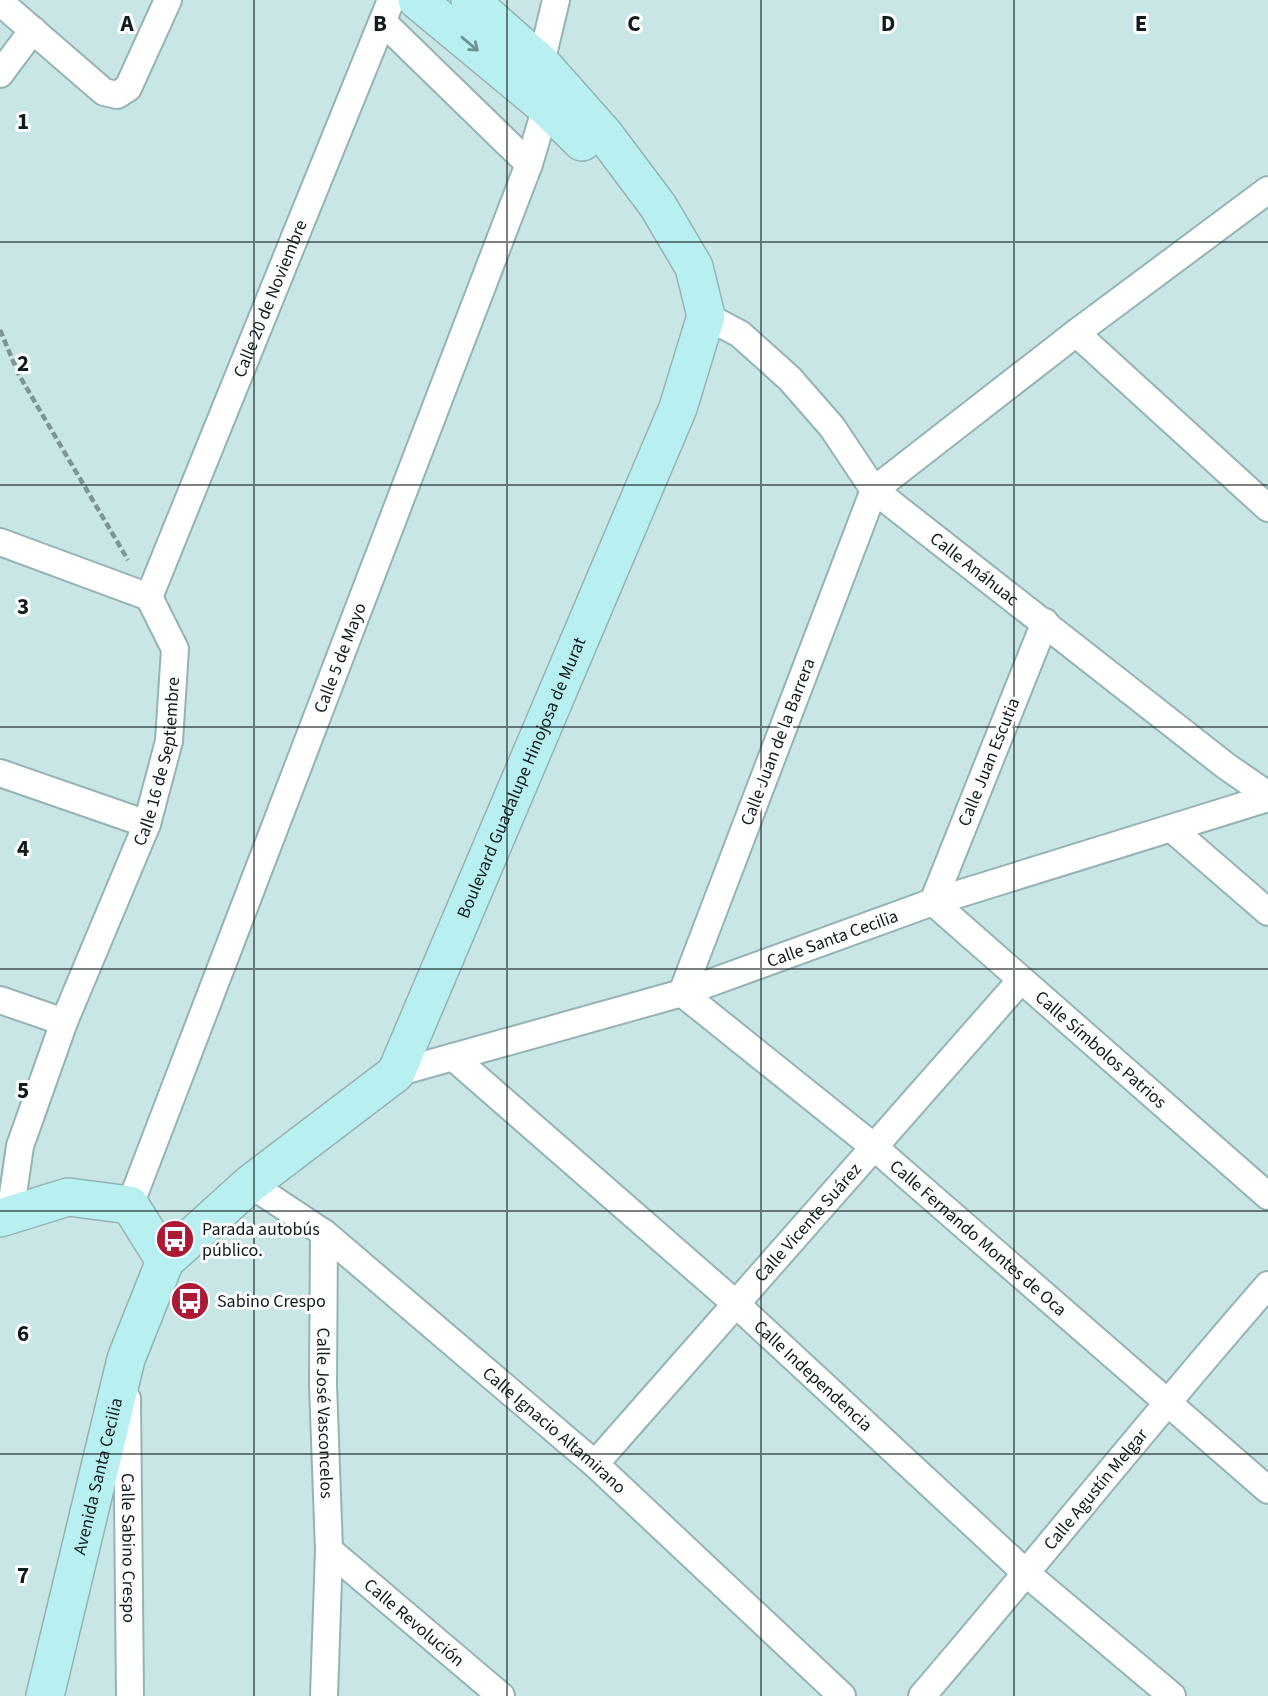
<svg xmlns="http://www.w3.org/2000/svg" width="1268" height="1696" font-family="'Source Sans 3',sans-serif">
<rect width="100%" height="100%" fill="#c8e6e6"/>
<g fill="none" stroke-linecap="round" stroke-linejoin="round">
<g stroke="#96b3b3" stroke-width="30">
<g id="street">
<path d="M0,2L104,92L117,95L128,88L168,0"/>
<path d="M383,22L529,164"/>
<path d="M0,74L33,30"/>
<path id="s1" d="M1268,190L1076,333L874,490L682,993L874,1147L1268,1490"/>
<path id="s2" d="M706,316L740,334L790,379L832,427L874,490L1226,766L1268,795"/>
<path d="M1076,333L1268,508"/>
<path d="M0,542L149,597"/>
<path id="s3" d="M149,597L391,0"/>
<path id="s4" d="M1045,622L933,902L1268,1196"/>
<path d="M0,773L147,824"/>
<path d="M1172,829L1268,912"/>
<path d="M0,1000L64,1022"/>
<path id="s5" d="M453,1057L736,1304L1027,1574L1172,1696"/>
<path id="s6" d="M396,1073L682,993L933,902L1268,798"/>
<path id="s7" d="M250,1184L324,1233L595,1464L842,1696"/>
<path id="s8" d="M130,1205L529,164L546,107L541,63L556,0"/>
<path id="s9" d="M0,1212L10,1215L20,1146L64,1022L147,824L169,741L175,649L149,597"/>
<path id="s10" d="M324,1233L323,1385L329,1550L324,1696"/>
<path id="s11" d="M127,1399L130,1696"/>
<path id="s12" d="M595,1464L1021,980"/>
<path id="s13" d="M329,1550L501,1696"/>
<path id="s14" d="M922,1696C1039,1560 1150,1420 1268,1285"/>
</g>
</g>
<g stroke="#96b3b3" stroke-width="40">
<g id="secondary">
<path d="M417,0L546,107L582,142"/>
<path d="M0,1218L68,1197L130,1205L165,1261"/>
<path id="s15" d="M45,1696L126,1359L165,1261L250,1184L396,1073L678,408L706,316L694,267L658,206L604,134L541,63L470,0"/>
</g>
</g>
<path stroke="#7e9595" stroke-width="4.5" stroke-dasharray="7 3.5" stroke-linecap="butt" d="M0,330L19,375L128,560"/>
<use href="#street" stroke="#fff" stroke-width="26"/>
<use href="#secondary" stroke="#b8f0f1" stroke-width="37"/>
</g>
<defs><path id="oneway-shaft" d="M-6 0H5M1.5-3L5.5 0L1.5 3" fill="none" stroke-width="1.6" stroke-linecap="round" stroke-linejoin="round" transform="scale(1.75)"/></defs>
<use stroke="#6c9191" href="#oneway-shaft" transform="translate(470 44) rotate(40)"/>
<path fill="none" stroke="#101c1c" stroke-width="2" stroke-opacity="0.55" d="M254,0V1696M507,0V1696M761,0V1696M1014,0V1696M0,242H1268M0,485H1268M0,727H1268M0,969H1268M0,1211H1268M0,1454H1268"/>
<defs>
<g id="bus-disc" transform="scale(2.0125)"><circle r="9.5" fill="#ad1935" stroke="#fff"/><path d="M-5-6H5V4H4V6H2V4H-2V6H-4V4H-5ZM-3.5-4V0h7V-4ZM-3.5 1.2v1.5H-2V1.2ZM2 1.2v1.5H3.5V1.2Z" fill="#fff"/></g>
</defs>
<g fill-rule="evenodd">
<use href="#bus-disc" x="175" y="1239"/>
<use href="#bus-disc" x="190" y="1301"/>
</g>
<g text-anchor="middle" dominant-baseline="central" stroke-width="6" stroke-linejoin="round" paint-order="stroke">
<g font-size="18" fill="#101c1c" stroke="#fff">
<text stroke="none"><textPath href="#s3" startOffset="322">Calle 20 de Noviembre</textPath></text>
<text stroke="none"><textPath href="#s2" startOffset="373">Calle Anáhuac</textPath></text>
<text stroke="none"><textPath href="#s8" startOffset="586">Calle 5 de Mayo</textPath></text>
<text transform="translate(778 742) rotate(-69)">Calle Juan de la Barrera</text>
<text stroke="none"><textPath href="#s9" startOffset="490">Calle 16 de Septiembre</textPath></text>
<text transform="translate(989 762) rotate(-68)">Calle Juan Escutia</text>
<text stroke="none"><textPath href="#s15" startOffset="1071">Boulevard Guadalupe Hinojosa de Murat</textPath></text>
<text stroke="none"><textPath href="#s6" startOffset="457">Calle Santa Cecilia</textPath></text>
<text stroke="none"><textPath href="#s4" startOffset="525">Calle Símbolos Patrios</textPath></text>
<text stroke="none"><textPath href="#s12" startOffset="322">Calle Vicente Suárez</textPath></text>
<text stroke="none"><textPath href="#s1" startOffset="1418">Calle Fernando Montes de Oca</textPath></text>
<text stroke="none"><textPath href="#s5" startOffset="481">Calle Independencia</textPath></text>
<text stroke="none"><textPath href="#s10" startOffset="180">Calle José Vasconcelos</textPath></text>
<text stroke="none"><textPath href="#s7" startOffset="392">Calle Ignacio Altamirano</textPath></text>
<text stroke="none"><textPath href="#s15" startOffset="226">Avenida Santa Cecilia</textPath></text>
<text stroke="none"><textPath href="#s14" startOffset="270">Calle Agustín Melgar</textPath></text>
<text stroke="none"><textPath href="#s11" startOffset="149">Calle Sabino Crespo</textPath></text>
<text stroke="none"><textPath href="#s13" startOffset="112">Calle Revolución</textPath></text>
</g>
<g font-size="18" fill="#101c1c" stroke="#fff" text-anchor="start">
<text x="202" y="1229">Parada autobús<tspan x="202" dy="21">público.</tspan></text>
<text x="217" y="1301">Sabino Crespo</text>
</g>
</g>
<g font-size="23" text-anchor="middle" font-weight="bold" fill="#101c1c" stroke="#fff" stroke-width="6" stroke-linejoin="round" paint-order="stroke">
<text x="127" y="31">A</text>
<text x="380" y="31">B</text>
<text x="634" y="31">C</text>
<text x="888" y="31">D</text>
<text x="1141" y="31">E</text>
<text x="23" y="129">1</text>
<text x="23" y="371">2</text>
<text x="23" y="614">3</text>
<text x="23" y="856">4</text>
<text x="23" y="1098">5</text>
<text x="23" y="1341">6</text>
<text x="23" y="1583">7</text>
</g>
</svg>
